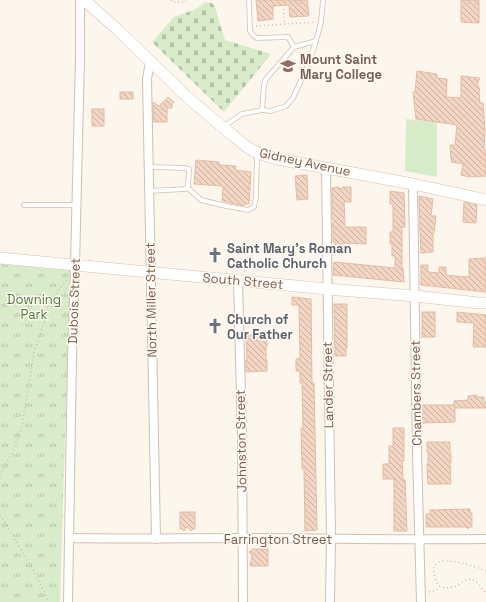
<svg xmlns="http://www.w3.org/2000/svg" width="486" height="602" font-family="'Space Grotesk',sans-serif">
<defs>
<pattern id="grass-tufts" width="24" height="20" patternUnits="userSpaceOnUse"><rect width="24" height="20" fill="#d8ecc9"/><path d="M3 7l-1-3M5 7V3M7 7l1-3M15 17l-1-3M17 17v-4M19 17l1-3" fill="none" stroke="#b4c2a5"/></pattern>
<pattern id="cemetery-stones" width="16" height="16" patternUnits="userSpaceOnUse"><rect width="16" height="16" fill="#d8ecc9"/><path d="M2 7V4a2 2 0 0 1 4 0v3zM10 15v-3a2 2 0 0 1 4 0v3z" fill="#b4c2a5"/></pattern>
<pattern id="building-back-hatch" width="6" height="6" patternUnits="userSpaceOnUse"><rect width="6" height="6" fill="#f3d5c3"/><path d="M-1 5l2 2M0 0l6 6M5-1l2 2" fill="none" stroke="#cab0a1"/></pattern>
</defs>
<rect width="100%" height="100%" fill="#fdf6ec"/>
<path fill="url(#grass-tufts)" d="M0,264L66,270L70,271L60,602H0Z"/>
<path fill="url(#cemetery-stones)" d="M206,2L212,3L215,7L225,40L271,54L224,112L152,42L174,17L194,10Z"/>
<path fill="#d8ecc9" d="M406,119L437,122V177L405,171Z"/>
<g fill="url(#building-back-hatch)" stroke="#e6bba3">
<path d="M256,0H307L309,16L290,17L289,5L273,6V19L258,21Z"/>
<path d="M461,0H479V23L461,22Z"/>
<path d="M417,71L437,74V78L447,79L446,97L461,98V76L480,78L478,82V86L480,89L479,92L480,103H483L485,129L484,150L486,151V176L469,177L461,175L463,164L451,162L452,159H451L450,145H455L457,125L416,119L413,92H415Z"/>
<rect x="120" y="92" width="13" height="7"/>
<path d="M168,97L174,102L172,104V108H167V122H153V102L159,106Z"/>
<rect x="92" y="109" width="12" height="17"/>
<path d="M196,160L219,162V165L236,166L235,170L251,172L249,204H244V206L222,201L223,186L194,184Z"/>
<path d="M307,175L308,199L297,200L295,176Z"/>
<path d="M338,187L341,189L343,187H351V202H344L345,227H366V244L342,243V249H335V242H333V227H332V223L335,221L332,219V188Z"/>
<path d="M390,191L404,193L405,227H402V268H403L404,282L333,275L334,262L395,268V256H392V244H390V232H393V204H390Z"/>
<path d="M419,196L433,199L431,216H436L434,233H433V252L421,253L420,230Z"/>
<path d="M464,202L477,205L476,223L463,222Z"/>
<path d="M486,258V292L421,285V265H428V272L439,273V267H446V275L465,277L466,276L469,277V259Z"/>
<path d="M292,297L311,299L312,383H314L317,530L305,531L304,469H302V465L301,428H303L302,383H300V371H296V359L300,358L299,305H292Z"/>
<path d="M334,304H347V348H346V356H335Z"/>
<rect x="422" y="312" width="13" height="25"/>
<path d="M457,312L486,315V347H473L474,323L457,322Z"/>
<path d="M246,335H267V346H266V360H267V371L246,372V360H247Z"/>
<path d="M477,395V397H484V402H486V408H455V422L422,423V405H454V401L468,400V396Z"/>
<path d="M393,428H404V461H402L403,480H405L407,531H394V479H383V464H389V446H393Z"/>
<path d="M427,442H450V453H451V463H450L451,484H428L427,464H428V452H427Z"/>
<path d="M470,509V513H472V527H469L468,529L466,527H426V514H430V510Z"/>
<path d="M180,512H195V529H193L191,531L187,527L184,531L183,529H180Z"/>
<path d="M253,549H268V566H250L252,555L249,552Z"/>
</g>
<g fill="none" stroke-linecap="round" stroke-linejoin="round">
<g stroke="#d1beb0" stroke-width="5.5">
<g id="lane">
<path d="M249,0L250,31L253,35L257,38L288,37L294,47"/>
<path d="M262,110L264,85L266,79L294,47L316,41"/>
<path d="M223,127L242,114L262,110L271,111L286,106L293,98L308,65L316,41L321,22L323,0"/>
<path d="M149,167L185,168L189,169L188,186L185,189L149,191"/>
<path d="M187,187L201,200L226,206L248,210L254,207L256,197L257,155"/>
<path d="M24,205H76"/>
</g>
</g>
<g stroke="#d1beb0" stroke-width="10">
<g id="street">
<path d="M150,62L147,79L156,539"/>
<path d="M326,167L331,539L330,602"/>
<path d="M413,184L417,452L421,602"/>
<path d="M238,281L242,435L243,602"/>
<path d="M69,538C127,539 185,538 243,538C324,538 405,540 486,539"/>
<path d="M68,602L72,357L75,265L80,59V0"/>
</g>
</g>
<g stroke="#d6c0b0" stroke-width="12">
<g id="secondary">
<path d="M84,0L118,30L186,96L219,124L247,147L257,153L277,159L413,184L486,200"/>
<path d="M0,258L327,289L415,296L479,303H486"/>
</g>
</g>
<g stroke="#d9b8a5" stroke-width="1.5" stroke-dasharray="1 3" stroke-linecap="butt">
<path d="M171,0L173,2H184L186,0"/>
<path d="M283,5L285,25"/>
<path d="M256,26L315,22"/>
<path d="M0,475L13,451L22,426L34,352L45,319L48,305L67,279"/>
<path d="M0,515L31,566L49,602"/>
<path d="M486,571C477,567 430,550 434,572C435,577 436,582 439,586C441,588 451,588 454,587C461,585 464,577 473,580C478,582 482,590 486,593"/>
<path d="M429,592L435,591L439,587"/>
</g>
<use href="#lane" stroke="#fff" stroke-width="4"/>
<use href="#street" stroke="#fff" stroke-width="8"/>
<use href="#secondary" stroke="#fff" stroke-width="11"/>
</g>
<defs>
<g id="university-bare" transform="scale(1.2)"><path d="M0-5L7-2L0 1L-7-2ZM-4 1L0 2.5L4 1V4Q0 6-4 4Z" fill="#8d6e63" stroke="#fffaf3" stroke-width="2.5" paint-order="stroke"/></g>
<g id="church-bare" transform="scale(1.2)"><path d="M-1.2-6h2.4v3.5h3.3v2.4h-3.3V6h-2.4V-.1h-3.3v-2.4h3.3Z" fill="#6b7280" stroke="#fffaf3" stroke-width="2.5" paint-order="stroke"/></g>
</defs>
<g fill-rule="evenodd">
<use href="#university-bare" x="288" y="66"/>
<use href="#church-bare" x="215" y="255"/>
<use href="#church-bare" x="215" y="326"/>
</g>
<g text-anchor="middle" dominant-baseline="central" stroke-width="3" stroke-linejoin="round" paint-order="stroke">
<g font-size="13" font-weight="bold" fill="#785e54" stroke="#fffaf3" text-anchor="start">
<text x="300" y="59">Mount Saint<tspan x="300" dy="15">Mary College</tspan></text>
</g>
<g font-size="13" fill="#7a5c4d" stroke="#fffaf3">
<text transform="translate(305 162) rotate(12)">Gidney Avenue</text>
<text transform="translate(243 281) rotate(5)">South Street</text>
<text transform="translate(151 300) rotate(-91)">North Miller Street</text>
<text transform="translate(74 301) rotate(-88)">Dubois Street</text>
<text transform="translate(328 385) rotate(-91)">Lander Street</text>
<text transform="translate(416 393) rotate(-91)">Chambers Street</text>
<text transform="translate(241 441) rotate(-91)">Johnston Street</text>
<text x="278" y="539">Farrington Street</text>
</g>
<g font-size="13" font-weight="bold" fill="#5b616d" stroke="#fffaf3" text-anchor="start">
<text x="227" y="248">Saint Mary's Roman<tspan x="227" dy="15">Catholic Church</tspan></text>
<text x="227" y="319">Church of<tspan x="227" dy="15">Our Father</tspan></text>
</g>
<g font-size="13" fill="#537a41" stroke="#fffaf3">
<text x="34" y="299">Downing<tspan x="34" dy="15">Park</tspan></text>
</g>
</g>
</svg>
